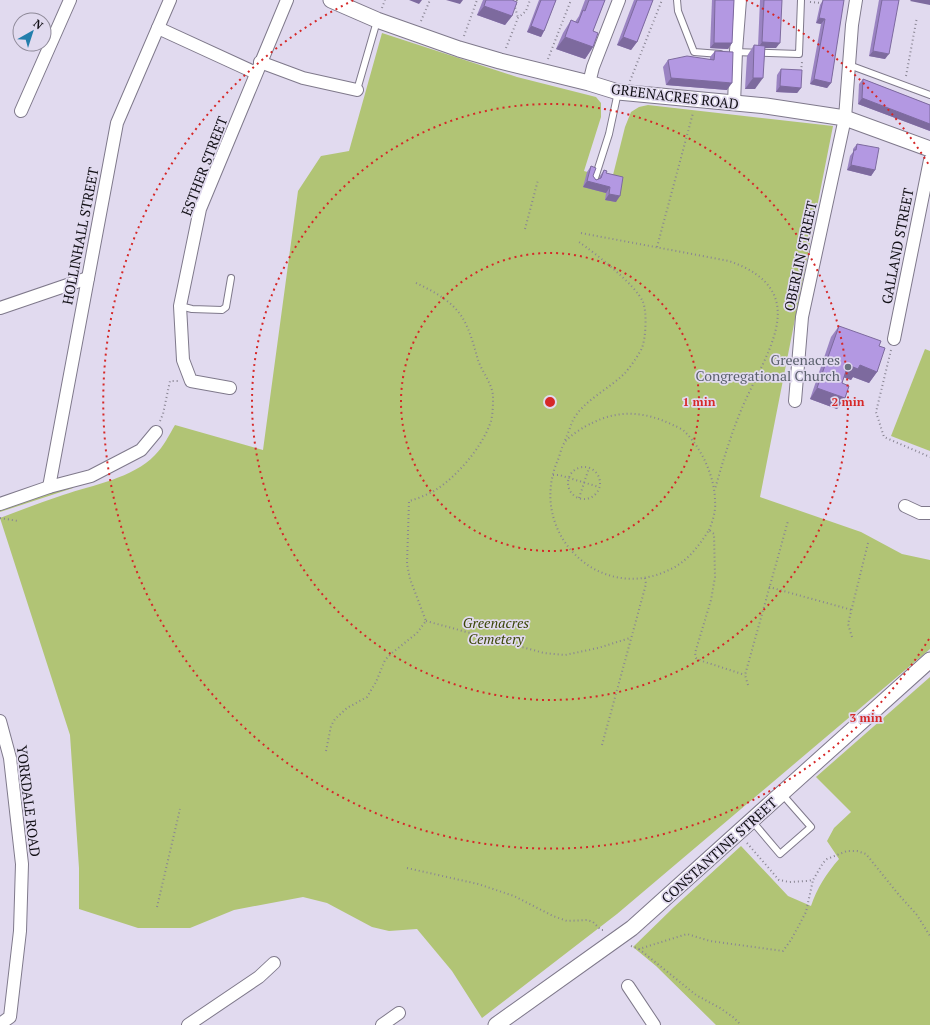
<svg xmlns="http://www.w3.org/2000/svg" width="930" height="1025" font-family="'PT Serif',serif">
<rect width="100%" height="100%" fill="#e1daef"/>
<g fill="#b1c475">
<path d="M382,33L517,77L596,97L601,103V117L584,171L612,179L625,127L631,112L639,107L648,105L833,126L760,497L861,532L902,554L930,560V649L617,914L482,1018L452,971L417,929L389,931L372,927L327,903L303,897L234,910L190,928H138L79,909V868L70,735L0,518C21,510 42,502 63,495C93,485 133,478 155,455C164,446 169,435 175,425L263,450L298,191L321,156L349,151Z"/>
<path d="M925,349L930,351V451L891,436Z"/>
<path d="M72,485L73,488L0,512V507Z"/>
<path d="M930,677V1025H716L656,966L633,947L674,907L741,846L788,896L811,906C817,888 826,874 839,859L827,841L834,828L851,812L816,777Z"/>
</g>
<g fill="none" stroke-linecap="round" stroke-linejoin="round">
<g stroke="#7f798b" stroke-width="8">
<g id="service">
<path d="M677,0L678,11L694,52L720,54"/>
<path d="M734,52L799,54L801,0"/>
<path d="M849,65L930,95"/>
<path d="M357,90L377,21"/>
<path d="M594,181L609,134L618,92"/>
<path d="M180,306L192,309L222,310L226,307L231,278"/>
<path d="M752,821L780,854L811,827L782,794"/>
</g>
</g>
<g stroke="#7f798b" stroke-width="14">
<g id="minor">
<path d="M158,28L256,73"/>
<path d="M260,62L303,78L357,90"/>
<path d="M589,83L593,67L619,0"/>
<path d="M734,104L736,51L740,0"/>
<path d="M21,111L70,0"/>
<path d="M0,308L88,278"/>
<path d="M894,339L930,160"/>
<path d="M230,388L191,381L183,360L180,306L200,209L287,0"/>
<path d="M795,401L802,317L845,118L852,25L856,0"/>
<path d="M49,487L117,123L170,0"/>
<path d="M0,504L49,487L91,476L141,450L156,432"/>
<path d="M905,506L920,513H930"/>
<path d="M0,721L10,758L22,864L20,931L10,1017L0,1024"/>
<path d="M628,986L654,1025"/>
<path d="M188,1025L259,977L274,963"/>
<path d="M382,1025L399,1013"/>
</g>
</g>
<g stroke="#7f798b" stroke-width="17">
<g id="tertiary">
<path d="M331,0L377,20L459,49L500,61L589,83L618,92L766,106L845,118L930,149"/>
<path d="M496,1025L632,928L930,660"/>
</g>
</g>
<g stroke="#898593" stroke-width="2" stroke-dasharray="1 3" stroke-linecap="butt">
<path d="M517,0L515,7L518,18"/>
<path d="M810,2L822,3"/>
<path d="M382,8L385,0"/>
<path d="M421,21L430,0"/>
<path d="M464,36L477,0"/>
<path d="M506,48L518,18L526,11L530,0"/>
<path d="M548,59L571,0"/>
<path d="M801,71L802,62"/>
<path d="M906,76L917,17"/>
<path d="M630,81L662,0"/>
<path d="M525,229L538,180"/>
<path d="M581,233L729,261C815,291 766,352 742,408C731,434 723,461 715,489"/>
<path d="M657,247L693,113"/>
<path d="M416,283C433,291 452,301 462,317C470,330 474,346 478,360C482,372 492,383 493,396C493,404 493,413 491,421C483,446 457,477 434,491C426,495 417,499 409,501L407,564L410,579L426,621"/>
<path d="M891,350L876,412L884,437L930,457"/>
<path d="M160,421L163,414L170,381H179"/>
<path d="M565,440C568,434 570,427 573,420C583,401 609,389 625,373C631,366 638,356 642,348C646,337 647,312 643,302C636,285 595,253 579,242"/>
<circle cx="584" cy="483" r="16"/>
<path d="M553,475H559L599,487"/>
<path d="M579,498L589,468"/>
<path d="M0,518L18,521"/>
<path d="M709,530C713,521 716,510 715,501C715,478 702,449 686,433C683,429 677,427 673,425C646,412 620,409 592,423C585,426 569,436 565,442C561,447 560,456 557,462C528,533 599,604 669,570C687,562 699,546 709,530L714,534L715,577L711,600L695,653L696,658L702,661L745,675"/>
<path d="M769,587L852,610"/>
<path d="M426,621L544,653L565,655L598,648L630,638"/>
<path d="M852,637L848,624L868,543"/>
<path d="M748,685L745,675L788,521"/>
<path d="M602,745L646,584L645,578"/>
<path d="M326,751L331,726L335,719L347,708L367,697L376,682L385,660L392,653L417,633L426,621"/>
<path d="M747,843L779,880L789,882L807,881L813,880L823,863L827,859L847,851H857L866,854L899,895L917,915L930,936"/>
<path d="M407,868L478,884L514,896L553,916L567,921L587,920L593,922L601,930H604"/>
<path d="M157,907L180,809"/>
<path d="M631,946L639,949L687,934L710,941L783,951L791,940L806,912L813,880"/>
<path d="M639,949L696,995L720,1008L733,1017L741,1025"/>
</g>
<use href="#service" stroke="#fff" stroke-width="6"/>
<use href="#minor" stroke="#fff" stroke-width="12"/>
<use href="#tertiary" stroke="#fff" stroke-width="15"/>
</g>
<g fill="#9a83c2">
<path d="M483,0H512V16L505,25L477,15Z"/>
<path d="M539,0H556L544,31L541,37L527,32Z"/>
<path d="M585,0H605L593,31V47L585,59L556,49L563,33L571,20L575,22L579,16Z"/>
<path d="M634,0H653L637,42L631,50L617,45Z"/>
<path d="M712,0H734L732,43L728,49L710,48Z"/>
<path d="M760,0H782L776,48H765L755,89H745L747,56L754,45L758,46Z"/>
<path d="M823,0L843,2L831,83L827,88L810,84L821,24L816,23L820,5Z"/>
<path d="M879,0H899L885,59L869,56Z"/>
<path d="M715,51L727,90L666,85L663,67L668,60L710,59V57Z"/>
<path d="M781,69L801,88L797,93L776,92L777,75Z"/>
<path d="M863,79L930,105V131L858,104L859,84Z"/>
<path d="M857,144L875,170L871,176L847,170L850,156L853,152V149Z"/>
<path d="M591,166L593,176L596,180L599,179L600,176L604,170L606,173L616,202L605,200L606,193L583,187L587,172Z"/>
<path d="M839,326L879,346L877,372L869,383L853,377L851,380L844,377L842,383L845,398L837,409L810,399L831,337Z"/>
</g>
<g fill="#7d6a9e">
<path d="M409,0H422L419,4Z"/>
<path d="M446,0H463L460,4Z"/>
<path d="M911,0H930V5L910,1Z"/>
<path d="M484,6L512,16L505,25L477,15Z"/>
<path d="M819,18L825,19L821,24L816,23Z"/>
<path d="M531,26L544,31L541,37L527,32Z"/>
<path d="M565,37L593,47L585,59L556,49Z"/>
<path d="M623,37L637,42L631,50L617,45Z"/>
<path d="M762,42L780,43L776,48H758Z"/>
<path d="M714,43H732L728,49L710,48Z"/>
<path d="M873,51L889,54L885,59L869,56Z"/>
<path d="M671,78L732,83L727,90L666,85Z"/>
<path d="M753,78H763L755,89H745Z"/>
<path d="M814,79L831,83L827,88L810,84Z"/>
<path d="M780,86L801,88L797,93L776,92Z"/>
<path d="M862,98L930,124V131L858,104Z"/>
<path d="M851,165L875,170L871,176L847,170Z"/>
<path d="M587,181L610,187L606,193L583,187Z"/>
<path d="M609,194L620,196L616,202L605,200Z"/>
<path d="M848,365H860L877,372L869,383L853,377L851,380L840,376Z"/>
<path d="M817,388L845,398L837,409L810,399Z"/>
</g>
<g fill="#b398e2" stroke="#7d6a9e">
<path d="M486,0H512L517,2L512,16L484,6Z"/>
<path d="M541,0H556L544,31L531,26Z"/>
<path d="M589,0H605L593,31L598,33L593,47L565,37L571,20L578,23L583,10L585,11Z"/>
<path d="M637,0H653L637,42L623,37Z"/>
<path d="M715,0H734L732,43H714Z"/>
<path d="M764,0H782L780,43L762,42Z"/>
<path d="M823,0H844L831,83L814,79L825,19L819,18Z"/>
<path d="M882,0H899L889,54L873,51Z"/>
<path d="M754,45L765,46L763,78H753Z"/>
<path d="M715,51L733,52L732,83L671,78L668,60L687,56L714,60Z"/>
<path d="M781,69L802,70L801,88L780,86Z"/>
<path d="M863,79L930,105V124L862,98Z"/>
<path d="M857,144L879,148L875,170L851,165L854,150H856Z"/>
<path d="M591,166L596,168L593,176L596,180L601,178L604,170L607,171L606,173L623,177L620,196L609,194L610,187L587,181Z"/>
<path d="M839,326L881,341L879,346L885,348L877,372L860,365L858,369L848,365L842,383L849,386L845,398L817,388Z"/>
</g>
<g fill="none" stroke="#d62828" stroke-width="2" stroke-dasharray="2 4">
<circle cx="550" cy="402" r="149"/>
<circle cx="550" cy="402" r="298"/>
<path d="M929 639A447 447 0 1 1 354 0M746 0A447 447 0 0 1 929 165"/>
</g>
<circle fill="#6b7280" stroke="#e1daef" stroke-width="1.5" cx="848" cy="367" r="4"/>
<g text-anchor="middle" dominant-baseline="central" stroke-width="3.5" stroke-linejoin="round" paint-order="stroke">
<g font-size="14" fill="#121016" stroke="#e1daef">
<text transform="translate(675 96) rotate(7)">GREENACRES ROAD</text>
<text transform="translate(204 166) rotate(-69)">ESTHER STREET</text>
<text transform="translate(80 236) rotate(-79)">HOLLINHALL STREET</text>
<text transform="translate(897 246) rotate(-79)">GALLAND STREET</text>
<text transform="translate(800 256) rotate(-78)">OBERLIN STREET</text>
<text transform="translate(29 801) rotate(83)">YORKDALE ROAD</text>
<text transform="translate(719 850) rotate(-42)">CONSTANTINE STREET</text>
</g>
<g font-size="14" fill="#5b616d" stroke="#e1daef" text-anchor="end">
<text x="840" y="359">Greenacres<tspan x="840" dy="16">Congregational Church</tspan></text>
</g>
<g font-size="14" font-style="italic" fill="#3a4506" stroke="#e1daef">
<text x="496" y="622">Greenacres<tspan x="496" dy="16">Cemetery</tspan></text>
</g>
</g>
<circle cx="550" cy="402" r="6" fill="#d62828" stroke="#e1daef" stroke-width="2"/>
<g font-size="12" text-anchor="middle" font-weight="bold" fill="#d62828" stroke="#e1daef" stroke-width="3.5" stroke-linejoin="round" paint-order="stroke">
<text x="699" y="406">1 min</text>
<text x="848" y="406">2 min</text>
<text x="866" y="722">3 min</text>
</g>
<g transform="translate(32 32) rotate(39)"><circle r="19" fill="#e1daef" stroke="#8e8998"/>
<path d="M0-3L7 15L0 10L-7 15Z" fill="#237eac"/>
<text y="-6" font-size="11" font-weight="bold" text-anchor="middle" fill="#121016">N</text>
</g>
</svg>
